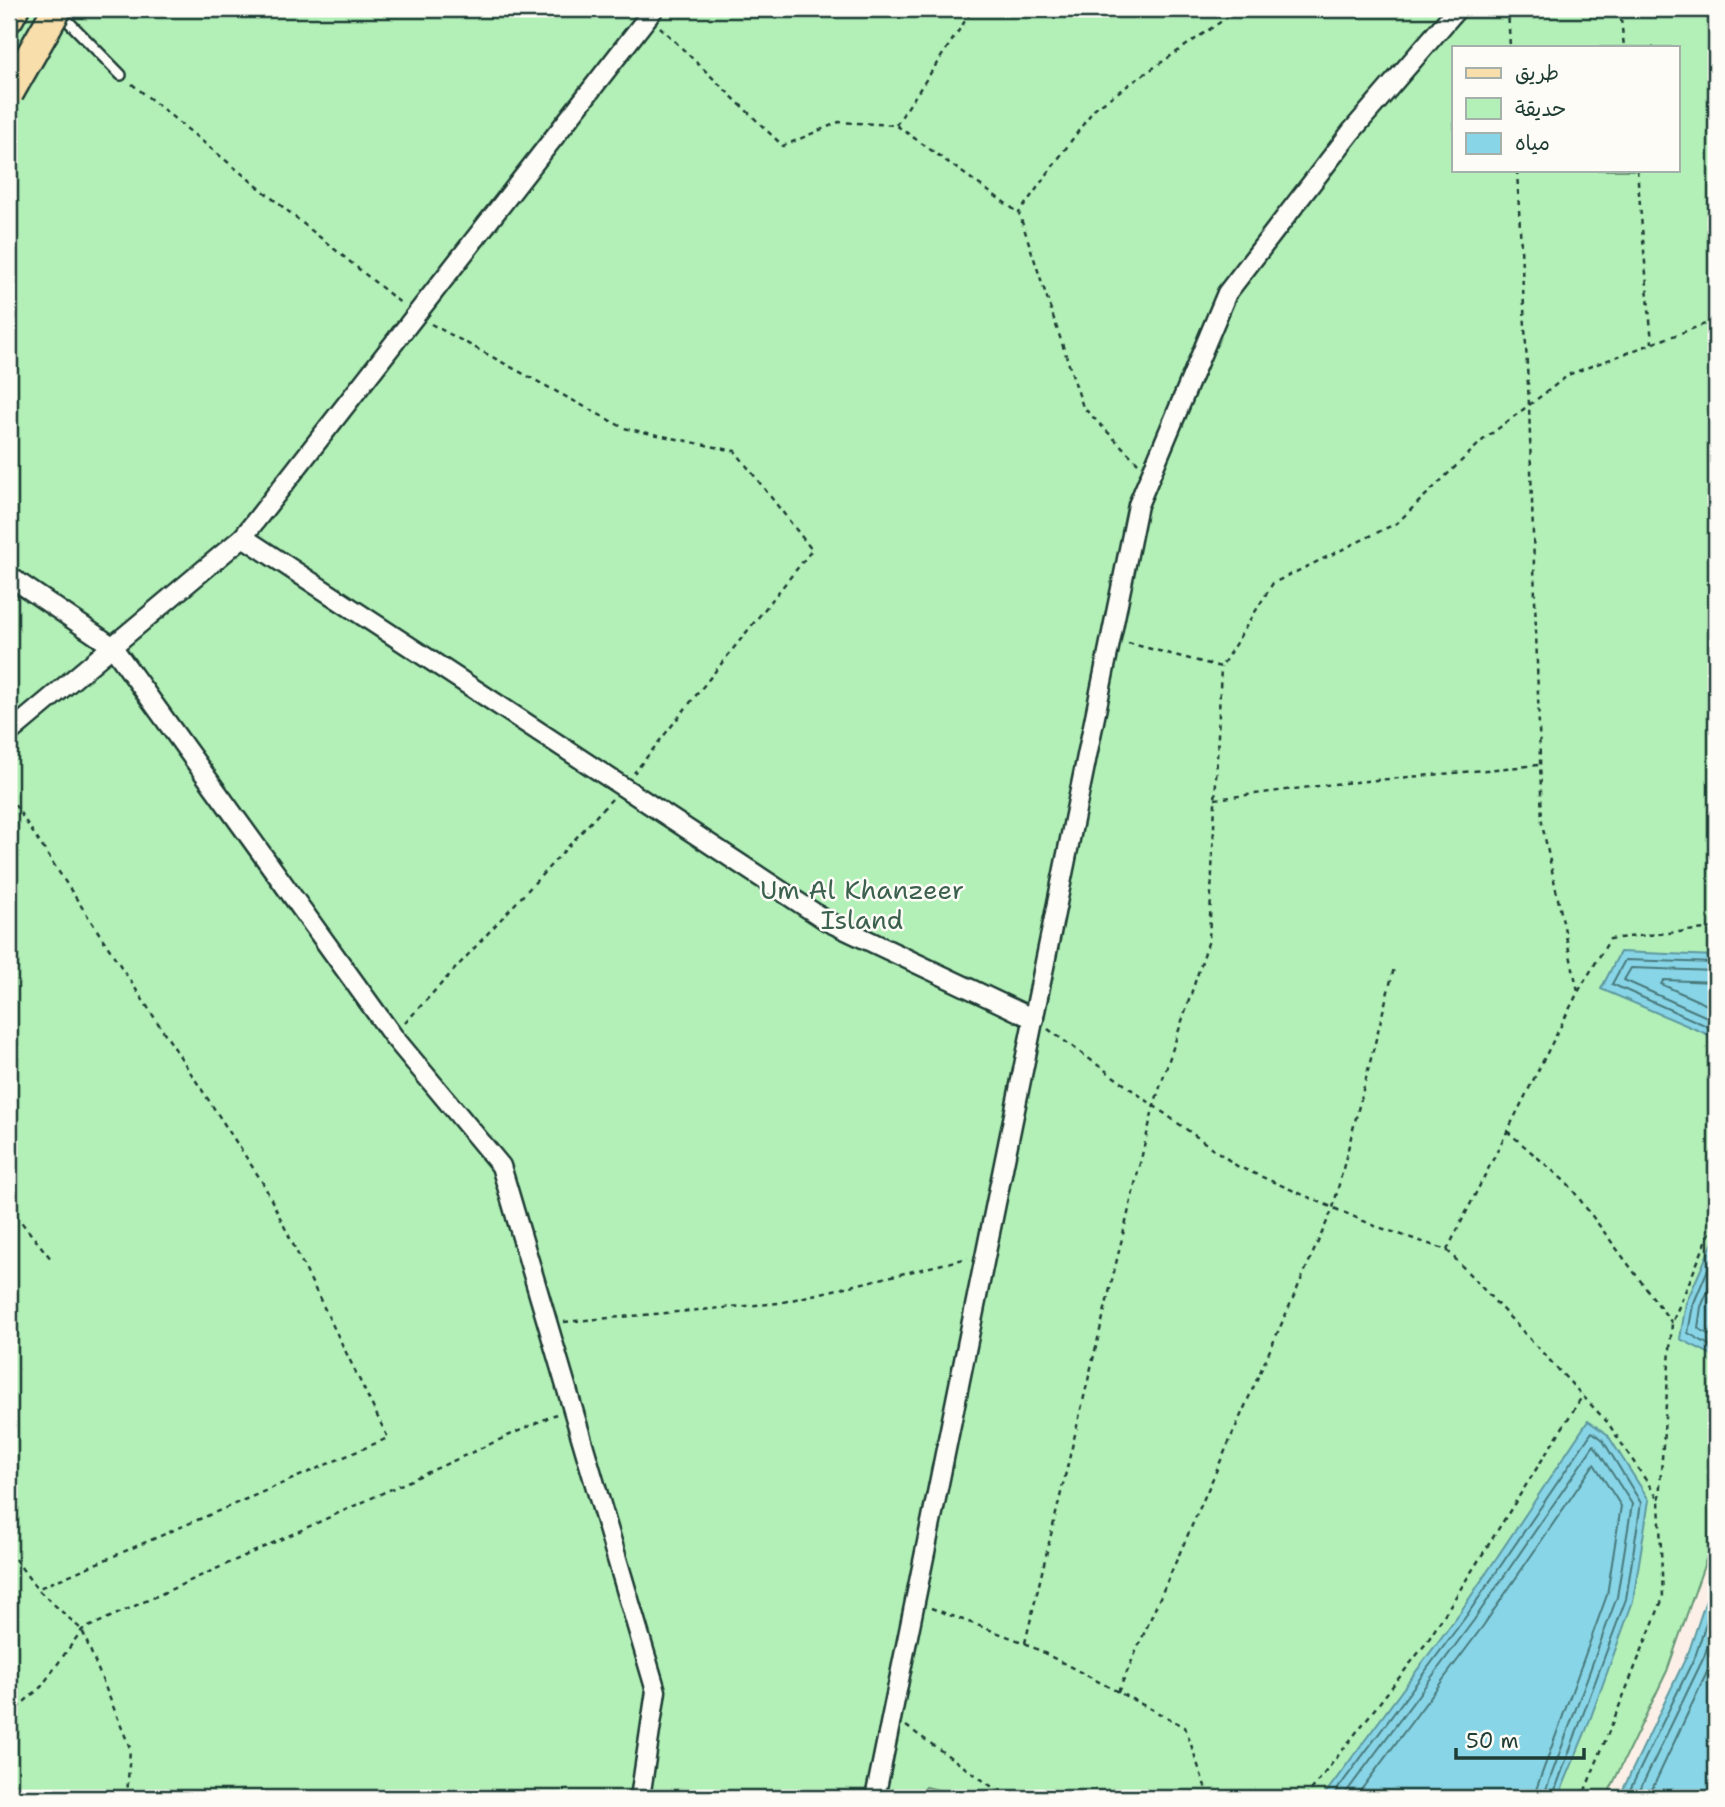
<svg xmlns="http://www.w3.org/2000/svg" width="1725" height="1807" font-family="'Shantell Sans','Playpen Sans Arabic',sans-serif">
<rect width="100%" height="100%" fill="#fbefe7"/>
<filter id="ink" filterUnits="userSpaceOnUse"><feTurbulence type="fractalNoise" baseFrequency=".0143" numOctaves="2"/><feDisplacementMap in="SourceGraphic" scale="14" xChannelSelector="R" yChannelSelector="G"/><feConvolveMatrix kernelMatrix="1 2 1 2 8 2 1 2 1" color-interpolation-filters="sRGB"/></filter>
<g filter="url(#ink)">
<path fill="#b2f0b7" stroke="#689676" stroke-width="2" fill-rule="evenodd" d="M9,9H1716V1531L1667,1671L1606,1798H971L926,1787L919,1798H9ZM1454,47H1678V170H1454Z"/>
<g fill="#88d5e7" stroke="#5e989f" stroke-width="2">
<path d="M1620,952L1716,956V1038L1601,989Z"/>
<path d="M1716,1235V1357L1680,1339L1686,1303Z"/>
<path d="M1588,1421L1607,1434L1649,1500L1633,1601L1587,1728L1558,1798H1322L1461,1611Z"/>
<path d="M1716,1570V1798H1619L1689,1651Z"/>
</g>
<g fill="none" stroke-linecap="round" stroke-linejoin="round">
<g stroke="#497a7c" stroke-width="2">
<path d="M1716,963L1625,960L1612,984L1716,1030"/>
<path d="M1716,971L1631,968L1624,980L1716,1021"/>
<path d="M1716,982L1664,980L1661,984L1716,1009"/>
<path d="M1716,1250L1693,1305L1688,1333L1716,1349"/>
<path d="M1716,1272L1701,1307L1698,1328L1716,1339"/>
<path d="M1331,1798L1467,1615L1592,1432L1602,1439L1641,1503L1626,1599L1552,1798"/>
<path d="M1342,1798L1474,1620L1594,1445L1632,1504L1617,1597L1543,1798"/>
<path d="M1355,1798L1483,1626L1594,1464L1621,1506L1607,1595L1533,1798"/>
<path d="M1626,1798L1696,1654L1716,1592"/>
<path d="M1636,1798L1704,1657L1716,1620"/>
<path d="M1648,1798L1716,1653"/>
</g>
<g stroke="#1f3d34" stroke-width="14">
<path id="lane" d="M61,14L121,75"/>
</g>
<g stroke="#1f3d34" stroke-width="23">
<g id="street">
<path d="M243,537L827,921L1034,1019"/>
<path d="M9,576L112,646L393,1036L501,1166L656,1691L640,1798"/>
<path d="M9,733L243,537L654,9"/>
<path d="M875,1798L1138,505L1227,293L1351,132L1457,9"/>
</g>
</g>
<g stroke="#1f3d34" stroke-width="33">
<path id="primary" d="M9,18L14,9"/>
</g>
<g stroke="#1f3d34" stroke-width="2.5" stroke-dasharray="5 5" stroke-linecap="butt">
<path d="M1508,9L1510,47"/>
<path d="M1620,9L1624,47"/>
<path d="M1708,9L1716,29"/>
<path d="M660,27L783,146L839,122L896,125L1019,213"/>
<path d="M132,84L403,305"/>
<path d="M896,125L973,9"/>
<path d="M1517,170L1529,405L1542,824L1578,992"/>
<path d="M1637,170L1652,343"/>
<path d="M431,324L624,428L735,451L812,550L634,773"/>
<path d="M1138,463L1083,407L1019,213L1095,108L1232,14L1233,9"/>
<path d="M1128,643L1221,667L1273,583L1397,523L1483,440L1570,374L1716,320"/>
<path d="M9,796L263,1183L388,1438L37,1589"/>
<path d="M1215,799L1334,784L1539,765"/>
<path d="M405,1023L612,799"/>
<path d="M1048,1029L1237,1166L1375,1226L1447,1250L1608,1423L1659,1500L1663,1598L1582,1798"/>
<path d="M1507,1131L1569,1185L1672,1323"/>
<path d="M9,1207L52,1260"/>
<path d="M1447,1250L1578,992L1610,939L1716,928"/>
<path d="M564,1322L779,1303L968,1258"/>
<path d="M1659,1499L1672,1323L1716,1218"/>
<path d="M9,1551L37,1589L82,1630L130,1748L127,1798"/>
<path d="M931,1608L1025,1643L1185,1727L1209,1798"/>
<path d="M1025,1643L1154,1105L1209,940L1221,667"/>
<path d="M1118,1692L1333,1208L1394,968"/>
<path d="M9,1715L41,1687L82,1630L556,1414"/>
<path d="M906,1726L1008,1798"/>
<path d="M1305,1798L1427,1642L1583,1395"/>
</g>
<use href="#lane" stroke="#fdfcf7" stroke-width="9"/>
<use href="#street" stroke="#fdfcf7" stroke-width="18"/>
<use href="#primary" stroke="#f8deab" stroke-width="28"/>
<g stroke="#1f3d34" stroke-width="33" stroke-linecap="butt">
<path id="primary-bridge" d="M9,93L57,9"/>
</g>
<use href="#primary-bridge" stroke="#f8deab" stroke-width="28"/>
</g>
</g>
<g text-anchor="middle" dominant-baseline="central" stroke-width="5" stroke-linejoin="round" paint-order="stroke">
<g font-size="26" fill="#3c614e" stroke="#fdfcf7">
<text x="862" y="889">Um Al Khanzeer<tspan x="862" dy="30">Island</tspan></text>
</g>
</g>
<rect width="1725" height="1807" fill="none" stroke="#fdfcf7" stroke-width="35"/>
<rect x="18" y="18" width="1690" height="1772" fill="none" stroke="#1f3d34" stroke-width="2.5" filter="url(#ink)"/>
<rect x="1452" y="46" width="228" height="126" fill="#fdfcf7" stroke="#a4b0a9" stroke-width="2"/>
<rect x="1466" y="68" width="35" height="10" fill="#f8deab" stroke="#a4b0a9" stroke-width="2"/>
<text x="1515" y="80" font-size="21" fill="#1f3d34">طريق</text>
<rect x="1466" y="98" width="35" height="21" fill="#b2f0b7" stroke="#a4b0a9" stroke-width="2"/>
<text x="1515" y="116" font-size="21" fill="#1f3d34">حديقة</text>
<rect x="1466" y="133" width="35" height="21" fill="#88d5e7" stroke="#a4b0a9" stroke-width="2"/>
<text x="1515" y="150" font-size="21" fill="#1f3d34">مياه</text>
<path d="M1456 1748v10h128v-10" fill="none" stroke="#1f3d34" stroke-width="3.5"/>
<text x="1466" y="1748" font-size="21" fill="#1f3d34" stroke="#fdfcf7" stroke-width="5" paint-order="stroke">50 m</text>
</svg>
